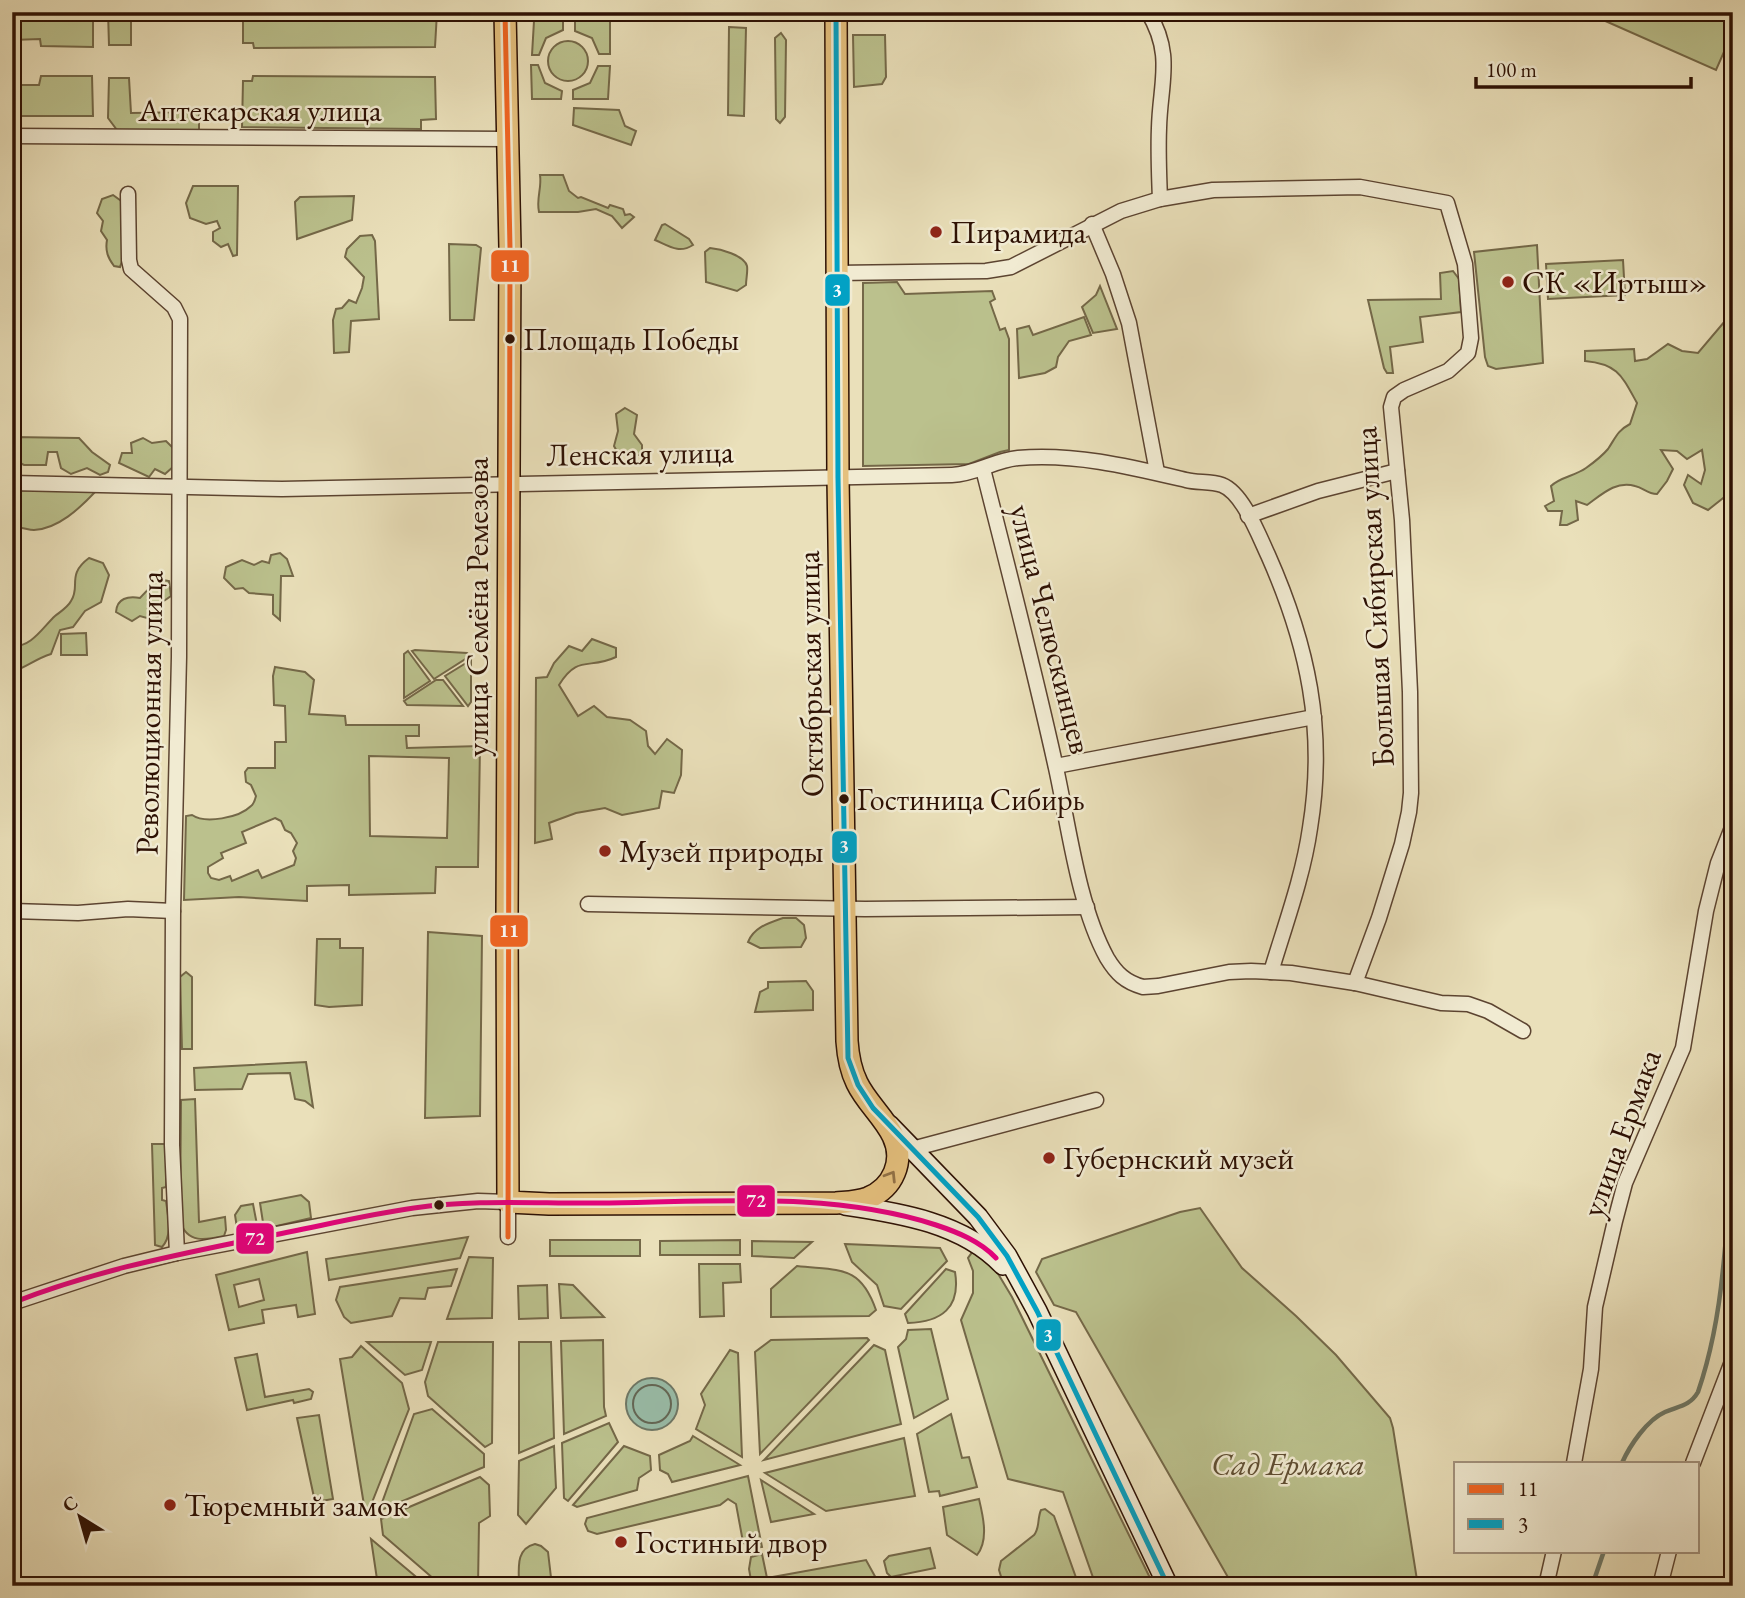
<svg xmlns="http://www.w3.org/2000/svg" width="1745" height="1598" font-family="'EB Garamond',serif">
<rect width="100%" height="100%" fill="#eae0ba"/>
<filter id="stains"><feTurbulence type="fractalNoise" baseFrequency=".00286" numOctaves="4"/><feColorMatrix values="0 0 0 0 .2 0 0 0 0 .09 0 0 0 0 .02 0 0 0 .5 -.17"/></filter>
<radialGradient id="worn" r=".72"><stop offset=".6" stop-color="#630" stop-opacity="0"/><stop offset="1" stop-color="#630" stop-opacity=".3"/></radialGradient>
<g fill="#bbc18d" stroke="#746848" stroke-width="2" fill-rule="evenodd">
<path d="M12,12H93V47L41,46L40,39L12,40Z"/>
<path d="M108,12H131V45H109Z"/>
<path d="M243,12H437L435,47L254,48L253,43H243Z"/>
<path d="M1585,12H1733V36H1731L1716,70Z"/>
<path d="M563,20V30L546,38L539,55H532L534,21Z"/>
<path d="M575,21H610V54H599L592,38L575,31Z"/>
<path d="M729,27L746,28L744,116L728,115Z"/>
<path d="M781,33L786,40L785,117L780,123L776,119L775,38Z"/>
<path d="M853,35H885L886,77L882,84L854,87Z"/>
<circle cx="568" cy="61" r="20"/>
<path d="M531,65H538L545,83L562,91L561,99H532Z"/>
<path d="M598,66H610L608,99H573V90L590,83Z"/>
<path d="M41,76H92L93,116H12V85H39Z"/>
<path d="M253,76L435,77L436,119L421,120V129L242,127L243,81H252Z"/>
<path d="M109,78H129L131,113L199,112V130H117L108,118Z"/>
<path d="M574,108L619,110L625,126L636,131L631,145L573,125Z"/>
<path d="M540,175H563L569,191L578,198L581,197L608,208L610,205L623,209L625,215L630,214L634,217L622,228L612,216L596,209L578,212H539C536,199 542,188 540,175Z"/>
<path d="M193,186H238L237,255L233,256L228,244L221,247L213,241V232L220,228L217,221L206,224L190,218L186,203Z"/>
<path d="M113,195L124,203L125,252L120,267L114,266C108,258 105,251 107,240L101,231L103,221L97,213L102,199Z"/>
<path d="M354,196L352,220L297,239L295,202L300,197Z"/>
<path d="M665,224L689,239L693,245C679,254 669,246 655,240L662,225Z"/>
<path d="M372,235L375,241L379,319L351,321L349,352L334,353L333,320L336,309L342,308L349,300L356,303L362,288L364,277L345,257L347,249L360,236Z"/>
<path d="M449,244L476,245L481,248L474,320H450Z"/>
<path d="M1537,245L1543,363L1496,369L1488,366L1485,357L1474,252Z"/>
<path d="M710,248C720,249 744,255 747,266C748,271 746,279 746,285L737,291L706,282L705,252Z"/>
<path d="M1623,260L1625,295L1548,299L1546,264Z"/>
<path d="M1453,271L1459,279L1461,312L1420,317L1423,342L1390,347L1393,373H1387L1384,368L1368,300L1441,299L1440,273Z"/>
<path d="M897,282L905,294L992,291L995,299L990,302L1000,330L1005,328L1009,339V450L1000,452L969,464L863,466V283Z"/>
<path d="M1100,286L1117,329L1093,333L1082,307L1096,295Z"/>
<path d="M1084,317L1091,335L1069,341L1058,357L1056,367L1045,373L1019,378L1017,329L1029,326L1033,335Z"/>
<path d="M1733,320L1732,491L1708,510L1693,503L1684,485L1688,475L1701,484L1705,470L1702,450L1687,459L1677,451L1661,450L1673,469L1667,481L1657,494C1647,494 1644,488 1635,486C1616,480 1601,495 1587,505L1576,501L1578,520L1567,525H1560L1562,511H1548L1545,506L1554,501L1551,486C1560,477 1575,476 1586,468C1593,463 1603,455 1608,449C1616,437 1617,431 1630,424L1637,403C1622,376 1618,364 1585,361V351L1634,349L1635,361L1647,359L1668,344L1682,351L1698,353L1725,321Z"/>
<path d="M625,408L637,415L634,434L642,445V455H619L614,446L618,431L616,414Z"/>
<path d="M12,437L79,438L92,452L110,465L108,472L100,475L87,468L71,474L61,468L57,452H48L46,465H24L12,459Z"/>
<path d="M143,438L152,443L166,441L175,450L174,466L165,474L155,469L149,477L119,463L122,453H132L131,443Z"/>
<path d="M59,489L95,492C80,508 58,529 34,530C27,530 20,526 12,528V491Z"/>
<path d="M280,553L287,559L293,576H281L280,620L273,614V595L249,593L243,588L235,589L224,578L226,567L242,560L254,565L262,561L269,563L271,555Z"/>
<path d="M89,558L103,563L109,575L101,602L85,611L73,627L60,630L51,654C35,659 27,667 12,672V646C31,648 43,627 55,616C60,612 68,607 71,601C81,586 66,575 89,558Z"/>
<path d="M158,579L169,581L171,596L155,607L159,616L154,620L140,616L132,621L116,612C117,598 128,596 140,598Z"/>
<path d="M86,633L87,655H61V634Z"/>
<path d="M592,639L616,648V657C589,670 578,654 559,685L578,716L594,706L607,717L630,720L646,731L648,746L655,754L667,739L682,750L681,775L674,793L662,791L659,808L622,815L605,808L576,813L549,823L552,839L535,843L536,678L547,677L554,663L569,646L582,651Z"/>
<path d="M415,650L467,653L470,656L434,679L412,651Z"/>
<path d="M408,651L430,681L404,698V654Z"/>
<path d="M471,660V702L468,706L445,676Z"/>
<path d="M275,667L305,672L314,680L309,714L345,716L346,725H419V736H406L407,748L480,746L478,867H436L435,893L349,895V885L307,886V901L239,897L184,900L186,816L192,815C205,824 239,818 251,806C254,804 255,800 256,796L251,785L246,782L245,772L248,768H275V742H286L285,706L274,705L273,676ZM369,756L449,758L447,838L370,836ZM275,818L281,821L285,830L291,833L297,843L293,851L296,858L294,865L262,878L258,870L232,881L230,876L219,880L211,878L208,873V867L223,858L221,853L246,843L242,832Z"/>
<path d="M436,680H443L463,706L407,705L404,701Z"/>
<path d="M783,918H796L804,925L806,938L801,947L760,948L748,942C754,927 769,923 783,918Z"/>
<path d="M428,932L482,936L480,1116L425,1118Z"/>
<path d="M317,939H340V948H363L362,1005L329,1007L315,1005Z"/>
<path d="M186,972L192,977V1049H182L180,977Z"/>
<path d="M806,981L813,991V1010L755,1012L760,992L768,988V982Z"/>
<path d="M306,1062L313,1107L305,1101L295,1099L290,1073L248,1074L242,1089L195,1090L194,1068Z"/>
<path d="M195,1099L199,1222L225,1217L226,1230L224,1236C206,1240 187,1244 180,1221L181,1100Z"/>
<path d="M152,1144H167L166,1187L162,1188V1200L166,1201C168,1217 173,1235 162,1247L155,1245Z"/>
<path d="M301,1195L309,1202L311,1218L264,1229L260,1203Z"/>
<path d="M253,1204L258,1230L242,1233L237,1228L235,1215L241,1206Z"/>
<path d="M1200,1208L1242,1268L1296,1316L1336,1355L1390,1418L1393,1428L1417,1580L1416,1586H1233L1076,1312L1054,1305L1036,1272L1042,1259L1180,1212Z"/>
<path d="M468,1237L460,1258L329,1280L326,1259Z"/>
<rect x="550" y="1240" width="90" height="16"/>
<path d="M740,1240V1255H660V1241Z"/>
<path d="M752,1241L812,1242L794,1258L752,1256Z"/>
<path d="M845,1244L940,1248L947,1261L901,1309L884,1306L877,1285L852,1262Z"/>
<path d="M973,1251L994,1267L1012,1297L1154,1586H1096L1063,1492L1008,1479L961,1320L973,1293V1271L968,1258Z"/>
<path d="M307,1252L315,1314L298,1317L296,1305L262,1310L264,1323L229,1330L216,1275ZM259,1279L264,1300L239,1307L234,1285Z"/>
<path d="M469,1257L493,1258L492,1318L447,1319Z"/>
<path d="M699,1264H740L741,1282L723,1283L724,1316L700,1317Z"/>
<path d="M797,1266C839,1271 860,1264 876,1310L869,1316L771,1317V1289Z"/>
<path d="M457,1269L451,1286L428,1288L425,1299L400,1298L392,1316L351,1323L344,1317L336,1300L340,1287Z"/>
<path d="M946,1269L955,1272C961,1308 941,1322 908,1323L905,1314Z"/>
<path d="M559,1284L573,1285L604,1317L561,1318Z"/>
<path d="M547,1285L548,1318L519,1319L518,1286Z"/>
<path d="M931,1329L948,1399L914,1418L898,1347L906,1339L908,1330Z"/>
<path d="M867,1338L869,1340L760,1454L755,1352L771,1340Z"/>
<path d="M603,1340L604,1407L606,1416L564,1434L561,1341Z"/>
<path d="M367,1342H431L422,1370L405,1375Z"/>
<path d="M438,1342H493L492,1443L485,1447L428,1396L425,1382Z"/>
<path d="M519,1342H551L554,1438L519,1453Z"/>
<path d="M874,1345L885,1350L901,1424L764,1460Z"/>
<path d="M361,1346L402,1383L409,1409L369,1510L365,1511L340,1359L352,1357Z"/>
<path d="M730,1350L738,1353L742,1457L696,1429L705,1405L701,1394Z"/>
<path d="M257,1354L265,1397L309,1389L313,1392L311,1399L294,1403L293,1400L247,1410L235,1358Z"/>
<path d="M432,1409L484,1454V1467L379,1511L414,1414Z"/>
<path d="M951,1414L962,1458L969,1457L977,1487L940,1496L939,1491L929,1492L917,1434Z"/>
<path d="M319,1415L333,1499L315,1502L297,1418Z"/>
<path d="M609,1423L618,1442L568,1501L564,1498L562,1443Z"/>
<path d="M693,1436L740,1465L672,1482L668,1474L660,1470L659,1455L690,1441Z"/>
<path d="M904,1438L915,1496L826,1511L765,1473Z"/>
<path d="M554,1446L556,1488L526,1524L518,1515L519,1461Z"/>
<path d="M624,1446L650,1456L651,1470L639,1478L637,1490L577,1507L573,1505Z"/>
<path d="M748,1476L762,1547L749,1549L743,1542L736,1504L728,1499L720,1505L597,1534L588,1531L585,1524L587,1518Z"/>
<path d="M480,1477L489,1485L490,1516L479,1523L478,1586H442L383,1535L381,1519Z"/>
<path d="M761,1480L814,1514L771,1522Z"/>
<path d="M979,1499C983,1516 989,1540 977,1555L947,1535L943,1507Z"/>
<path d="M1045,1509L1054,1516L1079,1586H1004L999,1570L1001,1561L1034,1535C1040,1528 1037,1519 1041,1510Z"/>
<path d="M371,1539L427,1586H378Z"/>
<path d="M535,1544L541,1546L548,1552L552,1586H519C519,1569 515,1549 535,1544Z"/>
<path d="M930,1548L935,1568L891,1577L887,1573L884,1561L889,1556Z"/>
<path d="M762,1554L767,1578L866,1560L877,1580L873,1586H866L861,1578L822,1586H752L749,1569L751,1557Z"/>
</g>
<circle fill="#99beaa" stroke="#6e7867" stroke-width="2" cx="652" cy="1404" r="26"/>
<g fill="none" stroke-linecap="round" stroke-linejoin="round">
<circle stroke="#636756" stroke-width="2" cx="652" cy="1404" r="19"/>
<g stroke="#6e7867" stroke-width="4.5">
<path d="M1622,1463C1630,1445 1647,1420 1665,1412C1679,1406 1690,1406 1698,1392C1711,1354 1719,1310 1723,1269C1726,1242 1727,1216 1733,1188"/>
<path d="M1592,1586L1604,1551"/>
</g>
<g stroke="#5c4431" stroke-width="17">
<g id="street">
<path d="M1148,12C1174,55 1160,83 1159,128C1158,152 1159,176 1160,199"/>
<path d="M12,136L507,139"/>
<path d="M128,194L129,260L131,269L174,307L180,319L179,657L173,911L172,1145L177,1253"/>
<path d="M1092,224L1113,274L1129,323L1157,472"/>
<path d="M836,273L986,271L1011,267L1121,211L1160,199L1213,190L1360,187L1447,203L1465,264L1471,338L1468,353L1448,371L1404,390L1394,397L1391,407L1402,520L1410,692L1411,793L1409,812L1402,844L1379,918L1355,983"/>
<path d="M983,469C1008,568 1034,668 1056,768C1069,827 1078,905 1107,958C1116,973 1125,982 1143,987L1158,986L1229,972L1251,971L1291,973L1355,983L1441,1003L1468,1004L1488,1011L1523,1031"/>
<path d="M12,483L282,489L952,475C976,474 995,460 1018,458C1075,453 1131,467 1186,480C1197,483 1211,481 1222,485C1243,493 1259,536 1268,555C1308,645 1326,730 1310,828C1303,877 1285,925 1271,972"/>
<path d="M1248,516L1318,491L1397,471"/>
<path d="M1056,766L1314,717"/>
<path d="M588,904L865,909L1087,907"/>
<path d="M12,911L78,913L128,909L173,911"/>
<path d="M912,1149L1096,1100"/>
<path d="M12,1303L124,1266L177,1253L412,1208L478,1201L508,1202V1237"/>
<path d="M1574,1463L1591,1369L1595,1307L1615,1221L1625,1183L1683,1048L1706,911L1718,863L1733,825"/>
<path d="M1693,1463L1733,1359"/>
<path d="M1546,1586L1554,1551"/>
<path d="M1660,1586L1669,1551"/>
</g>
</g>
<g stroke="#2d1003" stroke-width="22">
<g id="secondary">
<path d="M889,1125L978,1217L1007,1256L1037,1311L1168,1586"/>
<path d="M845,1205C900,1213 963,1223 1003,1265"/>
</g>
</g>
<g stroke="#2d1003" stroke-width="24">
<path id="primary" d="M505,12L510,248L507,919L508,1202L549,1204L836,1203C847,1202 857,1202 868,1198C893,1188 905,1161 893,1136C884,1117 866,1102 857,1083C850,1069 848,1056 847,1041L838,478L836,12"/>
</g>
<use href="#street" stroke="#f1ebd2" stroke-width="14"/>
<use href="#secondary" stroke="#f1ebd2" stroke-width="19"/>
<use href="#primary" stroke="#e5c07d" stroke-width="21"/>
<g stroke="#f1ebd2" stroke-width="10">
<path id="bus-1" d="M505,12L510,248L508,1237"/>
</g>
<g stroke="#f1ebd2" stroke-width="10">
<path id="bus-2" d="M836,12L838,478L848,1058L858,1085L873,1108L978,1217L1007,1256L1037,1311L1168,1586"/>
</g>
<g stroke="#f1ebd2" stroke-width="10">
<path id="bus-3" d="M12,1303C96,1270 176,1255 263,1237C313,1228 363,1215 414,1208C477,1199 541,1204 604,1203C714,1202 831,1191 936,1225C957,1232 980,1241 996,1258"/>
</g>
<use href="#bus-1" stroke="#f26522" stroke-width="5"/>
<use href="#bus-2" stroke="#02a1c4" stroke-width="5"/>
<use href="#bus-3" stroke="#e5007d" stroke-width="5"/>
</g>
<defs><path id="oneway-chevron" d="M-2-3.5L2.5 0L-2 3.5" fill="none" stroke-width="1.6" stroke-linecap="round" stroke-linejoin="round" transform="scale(1.75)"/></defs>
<use stroke="#927146" href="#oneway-chevron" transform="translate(891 1176) rotate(-58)"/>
<g fill="#8f2418" stroke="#f1ebd2" stroke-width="2.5">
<circle cx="936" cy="232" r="7"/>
<circle cx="1508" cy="282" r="7"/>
<circle cx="605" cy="851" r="7"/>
<circle cx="1049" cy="1158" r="7"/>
<circle cx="170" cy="1505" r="7"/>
<circle cx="621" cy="1542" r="7"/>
</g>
<g fill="#2d1003" stroke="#f1ebd2" stroke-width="2.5">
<circle cx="510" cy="339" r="6"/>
<circle cx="844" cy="799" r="6"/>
<circle cx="439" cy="1205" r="6"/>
</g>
<g text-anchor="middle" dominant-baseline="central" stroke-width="5" stroke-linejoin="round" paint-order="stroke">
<g font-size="30" fill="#2d1003" stroke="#f1ebd2" text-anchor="start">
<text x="523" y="339">Площадь Победы</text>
<text x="857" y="799">Гостиница Сибирь</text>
</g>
<g font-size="32" fill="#2d1003" stroke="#f1ebd2">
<text x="260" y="110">Аптекарская улица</text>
<text transform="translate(640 453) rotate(-1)">Ленская улица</text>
<text transform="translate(1374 597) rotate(-93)">Большая Сибирская улица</text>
<text transform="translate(477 607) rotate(-90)">улица Семёна Ремезова</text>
<text transform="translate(1051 629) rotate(76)">улица Челюскинцев</text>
<text transform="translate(810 674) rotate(-91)">Октябрьская улица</text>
<text transform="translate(149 713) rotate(-89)">Революционная улица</text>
<text transform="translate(1621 1133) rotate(-70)">улица Ермака</text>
</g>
<g font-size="32" fill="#2d1003" stroke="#f1ebd2" text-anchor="start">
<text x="950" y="232">Пирамида</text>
<text x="1522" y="282">СК «Иртыш»</text>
<text x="619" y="851">Музей природы</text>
<text x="1063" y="1158">Губернский музей</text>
<text x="184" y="1505">Тюремный замок</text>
<text x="635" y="1542">Гостиный двор</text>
</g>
<g font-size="32" font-style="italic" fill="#5f4e33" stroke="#f1ebd2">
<text x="1288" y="1464">Сад Ермака</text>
</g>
</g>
<g stroke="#f1ebd2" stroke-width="2.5">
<rect x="490" y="249" width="40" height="34" rx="7" fill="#f26522"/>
<rect x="824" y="273" width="27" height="34" rx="7" fill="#02a1c4"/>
<rect x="831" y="830" width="27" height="34" rx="7" fill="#02a1c4"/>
<rect x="489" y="914" width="40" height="34" rx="7" fill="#f26522"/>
<rect x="736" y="1184" width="40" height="34" rx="7" fill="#e5007d"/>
<rect x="235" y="1222" width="40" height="33" rx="7" fill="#e5007d"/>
<rect x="1035" y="1318" width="27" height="34" rx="7" fill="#02a1c4"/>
</g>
<g font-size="19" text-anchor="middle" font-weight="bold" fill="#fff">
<text x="510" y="272">11</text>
<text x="837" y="297">3</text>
<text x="844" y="853">3</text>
<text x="509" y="937">11</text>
<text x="756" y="1207">72</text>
<text x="255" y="1245">72</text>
<text x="1048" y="1342">3</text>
</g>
<rect width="1745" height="1598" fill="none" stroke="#eae0ba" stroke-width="42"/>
<rect x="14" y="14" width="1717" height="1570" fill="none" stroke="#2d1003" stroke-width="3.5"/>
<rect x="21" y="21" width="1703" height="1556" fill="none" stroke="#2d1003" stroke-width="2"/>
<rect x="1454" y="1462" width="245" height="91" fill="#f1ebd2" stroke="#a3937f" stroke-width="2"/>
<rect x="1468" y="1484" width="35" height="10" fill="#f26522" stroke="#a3937f" stroke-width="2"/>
<text x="1518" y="1496" font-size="21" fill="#2d1003">11</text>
<rect x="1468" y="1519" width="35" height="10" fill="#02a1c4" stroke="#a3937f" stroke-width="2"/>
<text x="1518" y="1532" font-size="21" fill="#2d1003">3</text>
<g transform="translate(80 1517) rotate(323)" stroke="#f1ebd2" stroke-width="5" paint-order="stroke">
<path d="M0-5L12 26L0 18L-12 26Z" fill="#2d1003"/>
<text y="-10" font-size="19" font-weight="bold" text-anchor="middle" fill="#2d1003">С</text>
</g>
<path d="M1476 77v10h215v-10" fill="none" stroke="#2d1003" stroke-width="3.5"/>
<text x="1486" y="77" font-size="21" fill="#2d1003" stroke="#f1ebd2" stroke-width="5" paint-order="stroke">100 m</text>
<rect width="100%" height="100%" filter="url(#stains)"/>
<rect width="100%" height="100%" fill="url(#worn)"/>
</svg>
